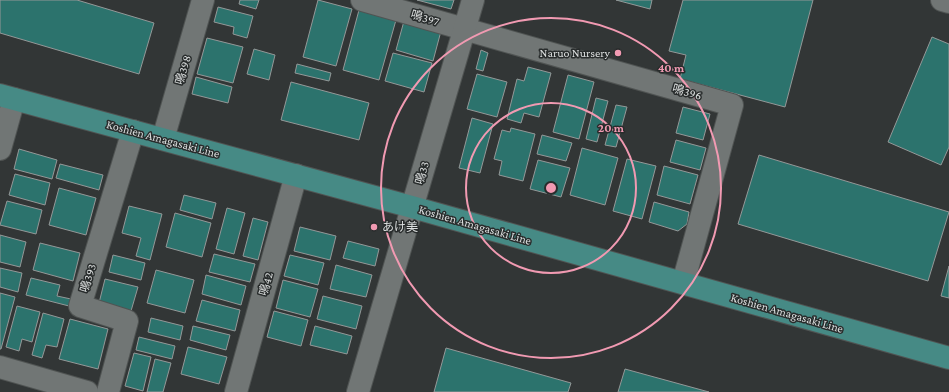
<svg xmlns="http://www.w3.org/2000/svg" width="949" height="392" font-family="'Crimson Pro','Noto Sans JP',serif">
<rect width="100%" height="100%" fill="#323636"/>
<g fill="#2c736d" stroke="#949898">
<path d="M0,0H77L154,23L139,74L0,33Z"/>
<path d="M240,0H259L256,9L239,4Z"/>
<path d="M318,0L352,9L336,66L303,57Z"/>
<path d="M417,0H454L451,9Z"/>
<path d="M616,0H652L650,9Z"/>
<path d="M683,0H813L785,107L680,79L686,55L669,51Z"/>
<path d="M218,7L253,16L247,38L233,34L234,27L214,22Z"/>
<path d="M359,10L396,20L379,80L343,70Z"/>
<path d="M404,21L441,31L433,61L396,50Z"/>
<path d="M932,37L949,44V147L941,165L888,142Z"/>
<path d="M207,38L243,47L233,83L197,74Z"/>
<path d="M254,49L275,55L269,80L247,74Z"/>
<path d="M481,50L488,53L483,71L476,69Z"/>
<path d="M393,53L432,63L424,92L385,81Z"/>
<path d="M297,64L331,73L329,81L295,73Z"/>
<path d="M528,67L551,73L539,117L524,113L521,123L507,119L517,79L524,81Z"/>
<path d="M477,74L507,82L497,117L467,109Z"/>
<path d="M568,75L594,82L579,139L553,132Z"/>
<path d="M196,77L232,87L228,103L192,94Z"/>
<path d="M291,82L369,103L359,140L281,120Z"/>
<path d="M596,98L608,101L597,142L586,139Z"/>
<path d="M616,105L627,107L616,147L605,145Z"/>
<path d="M683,107L710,114L703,140L676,133Z"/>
<path d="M472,118L493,124L480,173L459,168Z"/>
<path d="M511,128L535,134L523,181L499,175L502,161L494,159L502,130L510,132Z"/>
<path d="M542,135L572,143L566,161L537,154Z"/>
<path d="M676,140L706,148L700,170L670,162Z"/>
<path d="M582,148L618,158L605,205L570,195Z"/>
<path d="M19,149L57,160L52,179L14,169Z"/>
<path d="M759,155L949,212L928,281L738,224Z"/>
<path d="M627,159L656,166L642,219L613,211Z"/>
<path d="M538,160L570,168L561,197L530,189Z"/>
<path d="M60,164L103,175L99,190L56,178Z"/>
<path d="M664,166L698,175L690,204L657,195Z"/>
<path d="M15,174L50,183L45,205L9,195Z"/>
<path d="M59,188L96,198L86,235L49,225Z"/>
<path d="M184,195L216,203L212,219L180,210Z"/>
<path d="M7,201L42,210L36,234L0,225Z"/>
<path d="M654,202L689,212L687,224L678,231L649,222Z"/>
<path d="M129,206L162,214L150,260L136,256L141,238L122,233Z"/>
<path d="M227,208L245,213L234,254L216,249Z"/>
<path d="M175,213L211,223L202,257L166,247Z"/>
<path d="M253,218L268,222L258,260L243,256Z"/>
<path d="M300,227L336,236L330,260L294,251Z"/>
<path d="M0,235L26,242L20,267L0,262Z"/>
<path d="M348,241L379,249L375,266L343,258Z"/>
<path d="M40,243L80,253L73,281L33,270Z"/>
<path d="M214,254L255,264L250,282L209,272Z"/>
<path d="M113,255L145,263L141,280L109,272Z"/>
<path d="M290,255L324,263L318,285L284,276Z"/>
<path d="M336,265L372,275L366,297L330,289Z"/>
<path d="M949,266V298L941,296Z"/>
<path d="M0,268L22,273L18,292L0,287Z"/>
<path d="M156,270L194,280L185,313L147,303Z"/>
<path d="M206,275L246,286L241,305L202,294Z"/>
<path d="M31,278L60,285L57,296L71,299L69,306L26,295Z"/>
<path d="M105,279L138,287L131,311L99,303Z"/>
<path d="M283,280L318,289L310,317L276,308Z"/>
<path d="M0,293L15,297L1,349H0Z"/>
<path d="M323,296L362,306L356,329L317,319Z"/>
<path d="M202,300L240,310L235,331L196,321Z"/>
<path d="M17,306L40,312L32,342L22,339L19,351L6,347Z"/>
<path d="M274,311L308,320L301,346L267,337Z"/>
<path d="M43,313L64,319L57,347L46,345L42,358L32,355Z"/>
<path d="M151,318L183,326L180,340L148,332Z"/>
<path d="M70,319L108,329L98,369L59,359Z"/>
<path d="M193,326L230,335L226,350L190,340Z"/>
<path d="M315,326L352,336L347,354L310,345Z"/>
<path d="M139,337L175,346L172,359L136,350Z"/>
<path d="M188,347L227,357L219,384L181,374Z"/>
<path d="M446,348L571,383L568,392H434Z"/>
<path d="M134,353L151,357L143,391L125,386Z"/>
<path d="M155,359L171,363L163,392H147Z"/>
<path d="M625,369L709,392H618Z"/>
</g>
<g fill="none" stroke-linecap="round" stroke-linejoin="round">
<g stroke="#505453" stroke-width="24">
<g id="minor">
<path d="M362,0L732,105L683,283"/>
<path d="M942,0L949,2"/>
<path d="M163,139L203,0"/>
<path d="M0,149L14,99"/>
<path d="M0,367L87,392"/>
<path d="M108,392L127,321L80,306L133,131"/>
<path d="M236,392L296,175"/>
<path d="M358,392L473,0"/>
</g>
</g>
<g stroke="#505453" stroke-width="24">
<path id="major" d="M0,95L412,207L949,358"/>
</g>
<use href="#minor" stroke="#717675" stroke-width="22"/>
<use href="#major" stroke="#468a85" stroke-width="22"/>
</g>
<g fill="none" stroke="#f19ab2" stroke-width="2">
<circle cx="551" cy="188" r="85"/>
<circle cx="551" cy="188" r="170"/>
</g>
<g fill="#f19ab2" stroke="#282c2c" stroke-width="1.5">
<circle cx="618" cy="53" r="4"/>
<circle cx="374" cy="227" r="4"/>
</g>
<g text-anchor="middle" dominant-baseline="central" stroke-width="3" stroke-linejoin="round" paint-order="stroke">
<g font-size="12" fill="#dcdfdf" stroke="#282c2c">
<text transform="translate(425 18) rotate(16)">鳴397</text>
<text transform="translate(183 70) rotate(-74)">鳴398</text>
<text transform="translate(687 92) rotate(16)">鳴396</text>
<text transform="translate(163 139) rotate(15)">Koshien Amagasaki Line</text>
<text transform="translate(422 173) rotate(-74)">鳴33</text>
<text transform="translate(475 225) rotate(16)">Koshien Amagasaki Line</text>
<text transform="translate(88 278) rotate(-73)">鳴393</text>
<text transform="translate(266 284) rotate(-75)">鳴42</text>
<text transform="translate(787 313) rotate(16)">Koshien Amagasaki Line</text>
</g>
<g font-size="12" fill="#dcdfdf" stroke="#282c2c" text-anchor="end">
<text x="610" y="53">Naruo Nursery</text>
<text x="382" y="227" text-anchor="start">あけ美</text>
</g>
</g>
<circle cx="551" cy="188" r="6" fill="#f19ab2" stroke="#282c2c" stroke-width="2"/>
<g font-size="12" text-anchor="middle" font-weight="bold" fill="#f19ab2" stroke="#282c2c" stroke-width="3" stroke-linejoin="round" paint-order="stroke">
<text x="671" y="72">40 m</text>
<text x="611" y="132">20 m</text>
</g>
</svg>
